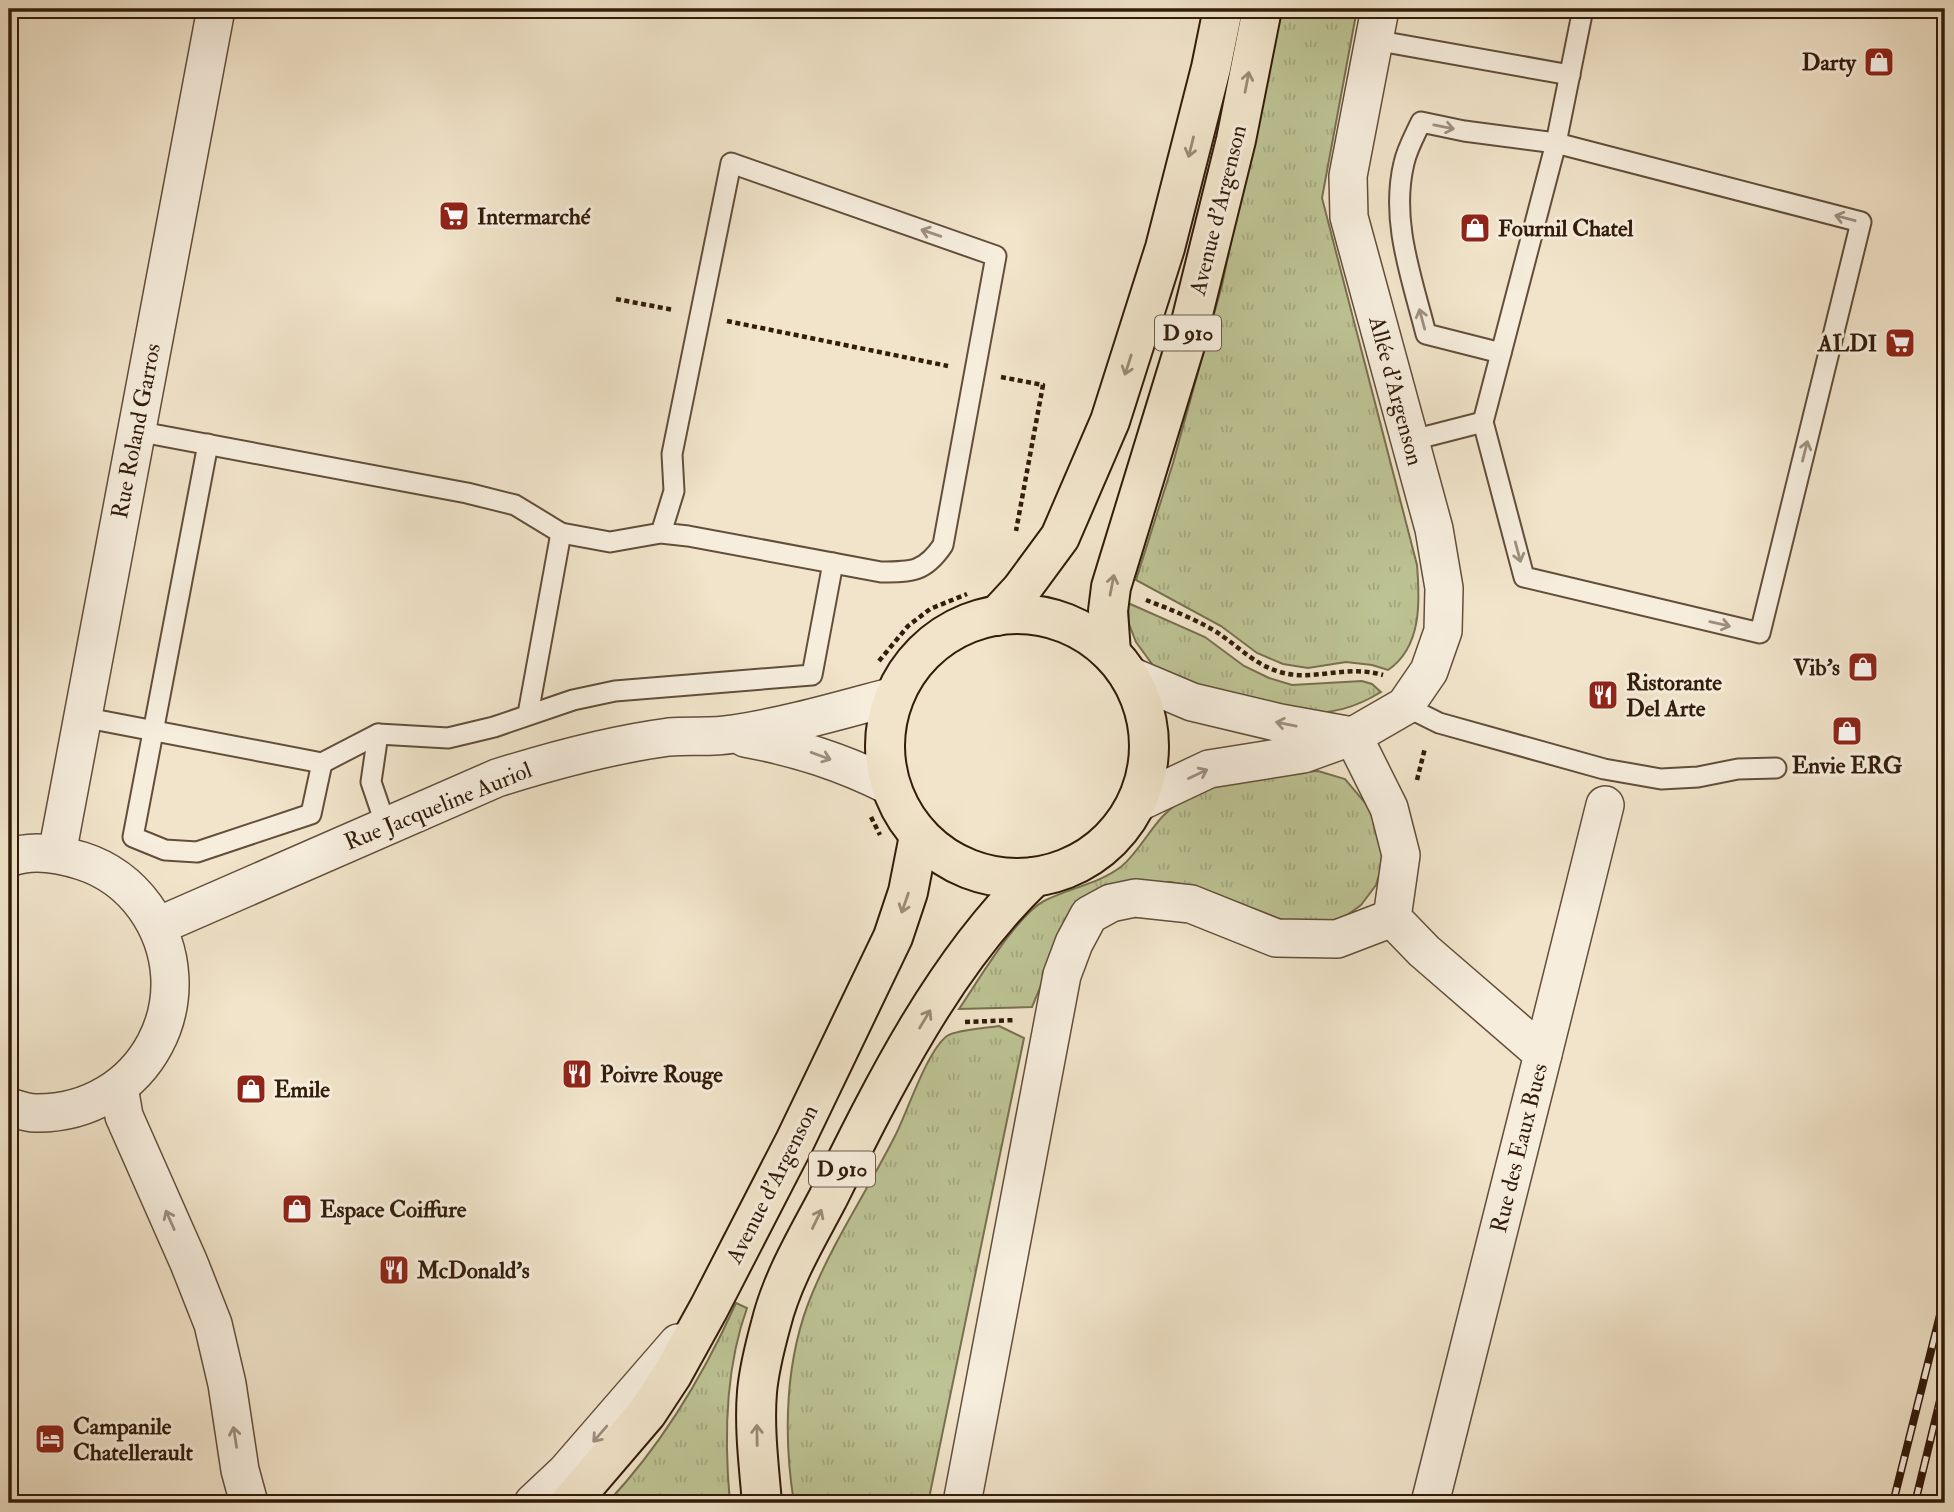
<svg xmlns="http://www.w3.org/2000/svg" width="1954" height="1512" font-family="'IM FELL Double Pica',serif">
<defs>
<pattern id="grass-tufts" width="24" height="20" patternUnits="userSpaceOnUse" patternTransform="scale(1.75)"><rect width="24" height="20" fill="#bdc394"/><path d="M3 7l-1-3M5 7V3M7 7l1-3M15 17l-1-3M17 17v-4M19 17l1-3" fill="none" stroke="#a3a77e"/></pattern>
</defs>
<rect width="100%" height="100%" fill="#f1e4ca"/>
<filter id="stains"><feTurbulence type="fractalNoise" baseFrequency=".00286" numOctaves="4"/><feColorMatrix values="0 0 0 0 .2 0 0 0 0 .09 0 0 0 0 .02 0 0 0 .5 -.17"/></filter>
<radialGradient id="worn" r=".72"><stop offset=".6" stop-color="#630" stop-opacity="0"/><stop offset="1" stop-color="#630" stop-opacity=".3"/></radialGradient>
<g fill="url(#grass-tufts)" stroke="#78704f" stroke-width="2">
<path d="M1280,9H1357L1322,198L1417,565C1420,601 1422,647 1388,670L1372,665L1346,662L1308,668L1283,664L1257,653L1221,626L1136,580L1173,463L1222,285Z"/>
<path d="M1128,603L1205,637L1244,666L1269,678L1292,685L1362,681L1372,684L1381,692C1355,708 1332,714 1302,713L1160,675L1136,642L1129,624Z"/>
<path d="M1318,771L1345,779L1367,805L1380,827L1384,859L1376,885L1361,905L1343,918L1317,925L1291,923L1200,889L1171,882L1138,883L1069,918L1032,1007L959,1009C978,981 1016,916 1044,901C1069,888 1099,884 1122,866C1138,852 1148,832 1163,816C1201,776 1266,776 1318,771Z"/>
<path d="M999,1026L1024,1038L928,1503H794C783,1435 785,1358 812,1294C835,1238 869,1188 896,1134C908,1110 927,1051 947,1036C956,1030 987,1028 999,1026Z"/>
<path d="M736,1303L747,1308C725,1369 724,1439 730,1503H607C661,1446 704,1374 736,1303Z"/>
</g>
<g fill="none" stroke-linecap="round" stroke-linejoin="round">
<g stroke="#624e3a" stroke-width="23">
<g id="service">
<path d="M1374,40L1570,75"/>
<path d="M1483,422L1524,577L1760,633L1861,222L1556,143L1464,131L1421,122C1415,135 1407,149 1404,163C1390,221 1412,278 1426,334L1501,353"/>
<path d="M136,431L467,493L515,505L561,533L610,542L661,533L688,536L881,572C912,572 925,572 943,545L996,256L731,163L672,454L674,491L661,533"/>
<path d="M1409,441L1483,422L1556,143L1583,9"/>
<path d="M208,444L133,837L165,850L197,852L311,814L322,763"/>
<path d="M1405,706L1439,723L1604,769L1661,779L1698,777L1738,769L1776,768"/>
<path d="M528,714L561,533"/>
<path d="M82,717L322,763L378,734L448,738L494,727L573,700L615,691L812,675L833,563"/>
<path d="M378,734L371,782L386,826"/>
</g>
</g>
<g stroke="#624e3a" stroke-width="40">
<g id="minor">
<path d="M1128,675L1192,702L1280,723L1352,736"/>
<path d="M1353,736L1389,808L1401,855L1392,918L1424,951L1543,1054L1430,1503"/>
<path d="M745,738C798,748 842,762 890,786"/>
<path d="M1137,803L1209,769L1303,754L1353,736L1405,706L1429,671L1443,631L1444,588L1434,529L1349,217L1348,176L1380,9"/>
<path d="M57,854L216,9"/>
<path d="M9,858C31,849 60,854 82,861C107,869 129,885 145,907C208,996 145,1115 35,1113C26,1113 17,1109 9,1107"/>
<path d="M158,926L497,778C554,760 609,745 669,737C690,735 712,738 733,734C787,726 841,710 894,696"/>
<path d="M1543,1054L1605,805"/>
<path d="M119,1087L124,1116L189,1263L213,1324L227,1384L240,1470L249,1503"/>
<path d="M533,1503L566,1472L678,1343"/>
<path d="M962,1503L1062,975L1074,943L1089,915L1111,903L1135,898L1191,904L1276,938L1337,939L1392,918"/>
</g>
</g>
<g stroke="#321c0a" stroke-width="42">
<g id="primary">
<circle cx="1017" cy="746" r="132"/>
<path d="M997,616L1021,590L1060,537L1110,421L1165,248L1211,68L1223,9"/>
<path d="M1111,653L1108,611L1111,587L1186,342L1236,140L1262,9"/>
<path d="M570,1503L647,1413L672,1375L709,1308L795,1141L893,937L908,892L919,836"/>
<path d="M762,1503C759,1467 754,1428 757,1392C759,1369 765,1346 771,1324C782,1279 807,1238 828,1198C883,1087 944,963 1034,877"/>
</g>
</g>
<g stroke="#321c0a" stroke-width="4.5" stroke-dasharray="5 3.5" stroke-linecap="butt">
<path d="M616,299L674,310"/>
<path d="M727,321L948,366"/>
<path d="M1001,377L1043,385L1016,531"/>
<path d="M1146,600C1167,608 1203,622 1221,635C1241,649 1256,665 1280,672C1314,682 1346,664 1383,675"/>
<path d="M879,661L908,626L930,609L967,594"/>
<path d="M1417,780L1425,748"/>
<path d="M871,817L880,835"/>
<path d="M965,1022L1016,1020"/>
</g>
<use href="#service" stroke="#f6eddd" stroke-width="19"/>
<use href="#minor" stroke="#f6eddd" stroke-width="37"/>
<use href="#primary" stroke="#f1e4ca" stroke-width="38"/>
<g stroke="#321c0a" stroke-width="8">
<g id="rail">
<path d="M1893,1503L1945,1295"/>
<path d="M1915,1503L1945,1380"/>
</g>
</g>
<use href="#rail" stroke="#f6eddd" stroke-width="5" stroke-dasharray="16" stroke-linecap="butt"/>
</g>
<defs><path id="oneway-shaft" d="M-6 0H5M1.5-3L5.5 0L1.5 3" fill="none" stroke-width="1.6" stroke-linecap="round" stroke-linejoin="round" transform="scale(1.75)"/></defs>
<g stroke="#9b8a74">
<use href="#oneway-shaft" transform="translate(1247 82) rotate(-79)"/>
<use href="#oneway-shaft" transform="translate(1191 147) rotate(104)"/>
<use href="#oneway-shaft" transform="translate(1128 365) rotate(108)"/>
<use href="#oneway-shaft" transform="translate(1112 585) rotate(-79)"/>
<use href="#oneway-shaft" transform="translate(905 903) rotate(109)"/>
<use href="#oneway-shaft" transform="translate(925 1019) rotate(-59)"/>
<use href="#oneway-shaft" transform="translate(817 1219) rotate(-64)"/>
<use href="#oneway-shaft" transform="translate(757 1435) rotate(-91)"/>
</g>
<g stroke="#9e8f7e">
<use href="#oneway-shaft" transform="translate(1444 127) rotate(11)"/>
<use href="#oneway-shaft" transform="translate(1845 218) rotate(-165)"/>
<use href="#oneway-shaft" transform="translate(931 233) rotate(-161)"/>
<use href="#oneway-shaft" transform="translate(1422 319) rotate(-105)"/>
<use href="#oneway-shaft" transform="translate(1805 451) rotate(-76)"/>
<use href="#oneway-shaft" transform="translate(1518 552) rotate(75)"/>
<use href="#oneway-shaft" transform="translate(1720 624) rotate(13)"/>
<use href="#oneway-shaft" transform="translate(1286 724) rotate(-169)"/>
<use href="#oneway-shaft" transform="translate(821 756) rotate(20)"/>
<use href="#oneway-shaft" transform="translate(1198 774) rotate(-25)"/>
<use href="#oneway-shaft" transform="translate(170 1220) rotate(-114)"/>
<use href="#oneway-shaft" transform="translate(600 1434) rotate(131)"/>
<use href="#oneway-shaft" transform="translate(235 1437) rotate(-99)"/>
</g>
<defs>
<g id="shop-square" transform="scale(1.575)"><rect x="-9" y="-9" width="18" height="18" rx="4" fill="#8f2418" stroke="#f6eddd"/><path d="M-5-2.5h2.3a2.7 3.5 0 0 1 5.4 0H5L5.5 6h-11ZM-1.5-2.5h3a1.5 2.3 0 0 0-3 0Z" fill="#fff"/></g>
<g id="supermarket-square" transform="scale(1.575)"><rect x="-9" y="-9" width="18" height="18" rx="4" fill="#8f2418" stroke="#f6eddd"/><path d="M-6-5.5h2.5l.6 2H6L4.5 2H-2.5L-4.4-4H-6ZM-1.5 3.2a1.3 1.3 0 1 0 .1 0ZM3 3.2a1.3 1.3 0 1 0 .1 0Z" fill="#fff"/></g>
<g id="restaurant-square" transform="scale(1.575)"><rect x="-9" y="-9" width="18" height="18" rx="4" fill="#8f2418" stroke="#f6eddd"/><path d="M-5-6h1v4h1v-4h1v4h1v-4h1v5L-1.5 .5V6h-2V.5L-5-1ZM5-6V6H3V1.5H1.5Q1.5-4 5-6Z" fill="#fff"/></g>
<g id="hotel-square" transform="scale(1.575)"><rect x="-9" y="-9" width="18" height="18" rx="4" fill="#8f2418" stroke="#f6eddd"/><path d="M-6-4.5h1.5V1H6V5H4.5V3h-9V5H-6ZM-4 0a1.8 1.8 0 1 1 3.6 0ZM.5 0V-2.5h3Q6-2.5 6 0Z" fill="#fff"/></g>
</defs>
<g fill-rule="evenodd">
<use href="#shop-square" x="1879" y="62"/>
<use href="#supermarket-square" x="454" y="216"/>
<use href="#shop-square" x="1475" y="228"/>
<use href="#supermarket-square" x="1900" y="343"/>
<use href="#shop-square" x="1863" y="667"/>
<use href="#restaurant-square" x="1603" y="695"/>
<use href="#shop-square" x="1847" y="731"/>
<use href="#restaurant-square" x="577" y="1074"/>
<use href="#shop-square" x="251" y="1089"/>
<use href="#shop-square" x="297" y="1209"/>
<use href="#restaurant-square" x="394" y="1270"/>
<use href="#hotel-square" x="50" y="1439"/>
</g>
<g text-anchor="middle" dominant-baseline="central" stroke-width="6" stroke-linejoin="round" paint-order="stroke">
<g fill="#f6eddd" stroke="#6d5b49" stroke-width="2">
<rect x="1155" y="315.5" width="66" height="35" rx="5"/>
<rect x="809" y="1151.5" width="66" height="35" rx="5"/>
</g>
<g font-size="21" font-weight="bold" fill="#321c0a">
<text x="1188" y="333">D 910</text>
<text x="842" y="1169">D 910</text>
</g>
<g font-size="23" font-weight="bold" fill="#321c0a" stroke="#f6eddd" text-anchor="start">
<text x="1856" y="62" text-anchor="end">Darty</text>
<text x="477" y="216">Intermarché</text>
<text x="1498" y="228">Fournil Chatel</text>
<text x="1877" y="343" text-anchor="end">ALDI</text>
<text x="1840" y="667" text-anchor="end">Vib's</text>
<text x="1626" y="682">Ristorante<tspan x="1626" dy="26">Del Arte</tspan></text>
<text x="1847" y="765" text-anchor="middle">Envie ERG</text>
<text x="600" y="1074">Poivre Rouge</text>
<text x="274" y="1089">Emile</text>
<text x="320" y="1209">Espace Coiffure</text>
<text x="417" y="1270">McDonald's</text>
<text x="73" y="1426">Campanile<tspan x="73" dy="26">Chatellerault</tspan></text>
</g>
<g font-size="23" fill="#321c0a" stroke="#f6eddd">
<text transform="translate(1218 210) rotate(-76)">Avenue d'Argenson</text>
<text transform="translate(1396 391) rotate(75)">Allée d’Argenson</text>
<text transform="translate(136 431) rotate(-79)">Rue Roland Garros</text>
<text transform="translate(438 806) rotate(-22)">Rue Jacqueline Auriol</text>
<text transform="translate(1519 1148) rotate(-76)">Rue des Eaux Bues</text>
<text transform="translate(772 1184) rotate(-63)">Avenue d'Argenson</text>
</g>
</g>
<rect width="1954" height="1512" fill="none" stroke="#f1e4ca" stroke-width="35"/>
<rect x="10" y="10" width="1933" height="1491" fill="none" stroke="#321c0a" stroke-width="3.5"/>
<rect x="18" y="18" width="1919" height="1477" fill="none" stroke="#321c0a" stroke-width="2"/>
<rect width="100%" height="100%" filter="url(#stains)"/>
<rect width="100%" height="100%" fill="url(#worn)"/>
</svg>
